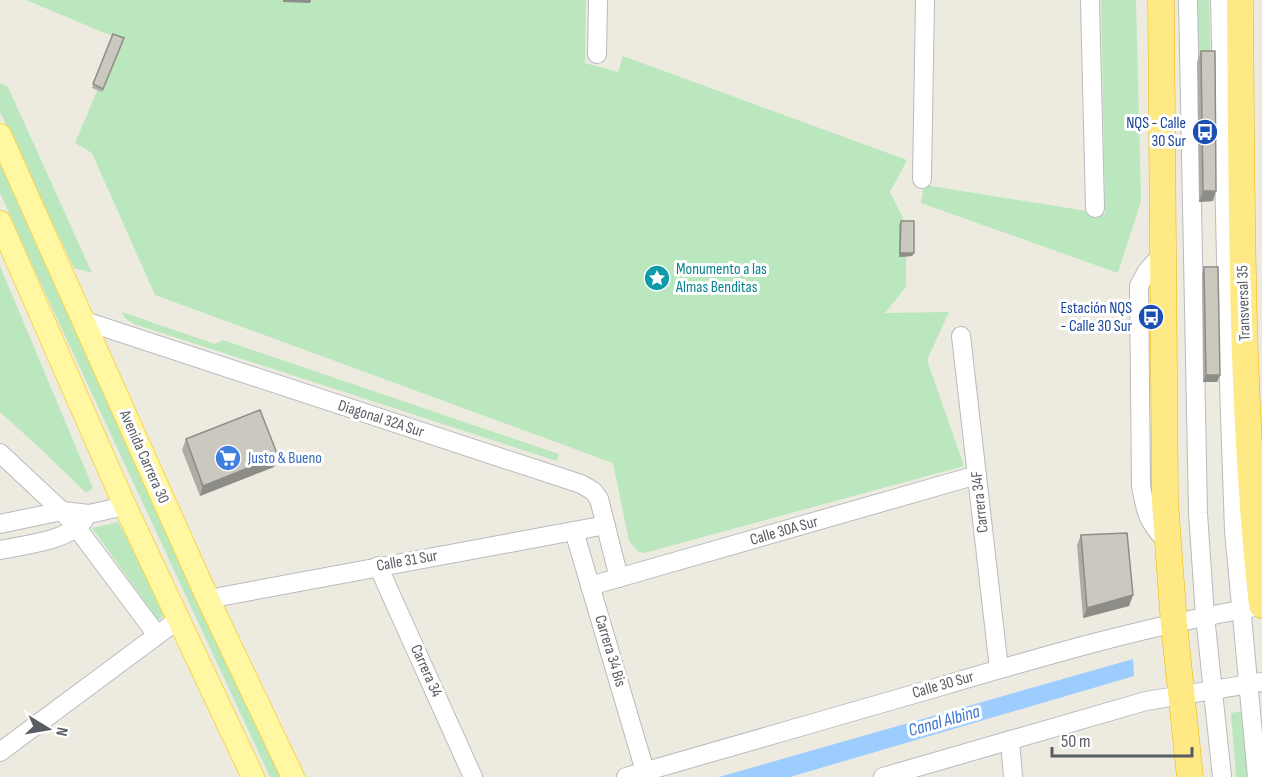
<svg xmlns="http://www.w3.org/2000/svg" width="1262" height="777" font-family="'Sofia Sans Condensed',sans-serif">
<rect width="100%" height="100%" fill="#edebe0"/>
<g fill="#bae7bd">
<path d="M26,0H586L585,63L618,72L623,56L907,160L890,192L906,224V287L885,313L949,312L927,360L964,466L644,553L639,552L629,541L613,463L155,295L92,153L75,143L119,39Z"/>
<path d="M1101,0H1136L1141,201L1118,273L921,203L924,185L1105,214Z"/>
<path d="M1196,0H1209L1211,62H1197Z"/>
<path d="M0,83L8,87L92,273L74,268L0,112Z"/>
<path d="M0,160L281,777H270L29,258L0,193Z"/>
<path d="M0,266L93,488L86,493L42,450L0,412Z"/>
<path d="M122,312L215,344L223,340L559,454L557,461L134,324L125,318Z"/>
<path d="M118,522L168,614L158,620L92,528Z"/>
<path d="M1244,711L1249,777H1236L1231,713Z"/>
</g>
<path fill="#9dcdff" d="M1133,659L1134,676L790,777H719Z"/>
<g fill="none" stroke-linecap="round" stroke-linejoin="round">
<g stroke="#b8bac0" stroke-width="20">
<g id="minor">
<path d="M1090,0L1095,208"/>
<path d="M1188,0L1198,513L1205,616L1222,777"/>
<path d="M1220,0L1229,385L1234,531L1257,777"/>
<path d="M597,54L598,0"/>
<path d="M922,179L925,0"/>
<path d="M1164,252L1147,271L1139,286L1141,486C1146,514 1148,522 1168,543"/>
<path d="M82,320L581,484L593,491L599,499L619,578"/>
<path d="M961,336L999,669"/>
<path d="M0,453L62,511L77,528L157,635"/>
<path d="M0,524L62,511L89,514L125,506"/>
<path d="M574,531L645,771"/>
<path d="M0,550C27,544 66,542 84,520"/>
<path d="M378,566L473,777"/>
<path d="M590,586L977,475"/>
<path d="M208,599L606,525"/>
<path d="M1010,740L1013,777"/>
<path d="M0,752L179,619"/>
<path d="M626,777C731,747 837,716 942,686C1044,656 1147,626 1251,608"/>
<path d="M883,777L1146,701L1262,682"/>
</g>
</g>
<g stroke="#fad64c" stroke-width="24">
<g id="major">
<path d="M0,135L208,599L293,777"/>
<path d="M0,222L125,506L253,777"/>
</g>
</g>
<g stroke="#ecb500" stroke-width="27">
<g id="highway">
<path d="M1161,0L1165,502L1174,624L1190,777"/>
<path d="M1240,0C1242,202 1240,404 1262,605"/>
</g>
</g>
<use href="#minor" stroke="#fff" stroke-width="18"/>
<use href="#major" stroke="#fff7a2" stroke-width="22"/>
<use href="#highway" stroke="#ffe984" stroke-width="26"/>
</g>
<g fill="#aeaca4">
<path d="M113,34L124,38L102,92L92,88Z"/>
<path d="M1201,51L1213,201L1199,202L1197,62Z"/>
<path d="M901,221L914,253L912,256L899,257V225Z"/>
<path d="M1204,267L1220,375L1217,382H1203L1202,274Z"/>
<path d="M186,439L278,456L274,467L200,496L182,450Z"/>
<path d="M1081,535L1133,595L1129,606L1083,618L1077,545Z"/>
</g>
<g fill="#8d8c86">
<path d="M283,0H311L310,3L283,2Z"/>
<path d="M1203,191H1216L1213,201L1199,202Z"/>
<path d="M900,253H914L912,256L899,257Z"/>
<path d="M1206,375H1220L1217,382H1203Z"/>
<path d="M278,456L274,467L200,496L203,486Z"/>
<path d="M1133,595L1129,606L1083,618L1087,608Z"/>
</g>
<g fill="#cac8bf" stroke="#8d8c86" stroke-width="1.5">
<path d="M113,34L124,38L103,89L93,84Z"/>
<path d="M1201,51H1215L1216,191H1203Z"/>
<path d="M901,221H914V253H900Z"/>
<path d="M1204,267H1218L1220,375H1206Z"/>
<path d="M260,410L278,456L203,486L186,439Z"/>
<path d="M1127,533L1133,595L1087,608L1081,535Z"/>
</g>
<defs>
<g id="bus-disc" transform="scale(1.35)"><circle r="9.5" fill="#1a4fb4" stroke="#fff"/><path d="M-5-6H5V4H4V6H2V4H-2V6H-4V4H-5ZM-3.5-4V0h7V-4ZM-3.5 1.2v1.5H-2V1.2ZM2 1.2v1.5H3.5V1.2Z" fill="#fff"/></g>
<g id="sight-disc" transform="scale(1.35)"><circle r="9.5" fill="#0f9aa8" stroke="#fff"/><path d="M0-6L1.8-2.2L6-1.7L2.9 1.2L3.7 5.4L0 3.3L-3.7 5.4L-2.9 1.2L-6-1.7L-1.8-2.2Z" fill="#fff"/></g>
<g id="supermarket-disc" transform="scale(1.35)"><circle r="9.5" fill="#3f7fe0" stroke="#fff"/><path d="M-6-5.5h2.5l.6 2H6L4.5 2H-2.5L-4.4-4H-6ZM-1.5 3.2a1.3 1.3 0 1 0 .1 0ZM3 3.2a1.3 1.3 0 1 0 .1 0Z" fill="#fff"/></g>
</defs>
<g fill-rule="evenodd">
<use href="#bus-disc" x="1205" y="132"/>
<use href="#sight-disc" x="657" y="278"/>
<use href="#bus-disc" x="1151" y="317"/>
<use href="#supermarket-disc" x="228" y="458"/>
</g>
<g text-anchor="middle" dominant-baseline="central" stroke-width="6" stroke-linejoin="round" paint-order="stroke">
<g font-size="16" fill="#164399" stroke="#fff" text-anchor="end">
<text x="1186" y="123">NQS - Calle<tspan x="1186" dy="18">30 Sur</tspan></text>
<text x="1132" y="308">Estación NQS<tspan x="1132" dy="18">- Calle 30 Sur</tspan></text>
</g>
<g font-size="16" fill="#0d838f" stroke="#fff" text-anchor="start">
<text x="676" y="269">Monumento a las<tspan x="676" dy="18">Almas Benditas</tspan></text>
</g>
<g font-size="16" fill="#595c62" stroke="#fff">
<text transform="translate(1244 303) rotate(-92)">Transversal 35</text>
<text transform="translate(381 419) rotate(18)">Diagonal 32A Sur</text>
<text transform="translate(144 457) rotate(66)">Avenida Carrera 30</text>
<text transform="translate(980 502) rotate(-96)">Carrera 34F</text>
<text transform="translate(784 531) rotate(-16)">Calle 30A Sur</text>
<text transform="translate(407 561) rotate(-10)">Calle 31 Sur</text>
<text transform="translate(610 651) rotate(73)">Carrera 34 Bis</text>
<text transform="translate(426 671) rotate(66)">Carrera 34</text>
<text transform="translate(943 685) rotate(-16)">Calle 30 Sur</text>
</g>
<g font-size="16" fill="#366cbe" stroke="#fff" text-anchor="start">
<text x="248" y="458">Justo &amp; Bueno</text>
</g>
<g font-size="18" font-style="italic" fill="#3974c9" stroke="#fff">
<text transform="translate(944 721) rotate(-16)">Canal Albina</text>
</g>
</g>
<g transform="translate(48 729) rotate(101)" stroke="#ffffff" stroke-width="4.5" paint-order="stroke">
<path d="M0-4.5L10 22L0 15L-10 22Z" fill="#595c62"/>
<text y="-9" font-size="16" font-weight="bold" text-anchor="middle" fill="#595c62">N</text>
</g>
<path d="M1052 747v9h140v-9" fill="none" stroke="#595c62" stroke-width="3"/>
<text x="1061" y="747" font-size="18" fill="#595c62" stroke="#ffffff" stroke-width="4.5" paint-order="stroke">50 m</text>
</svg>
